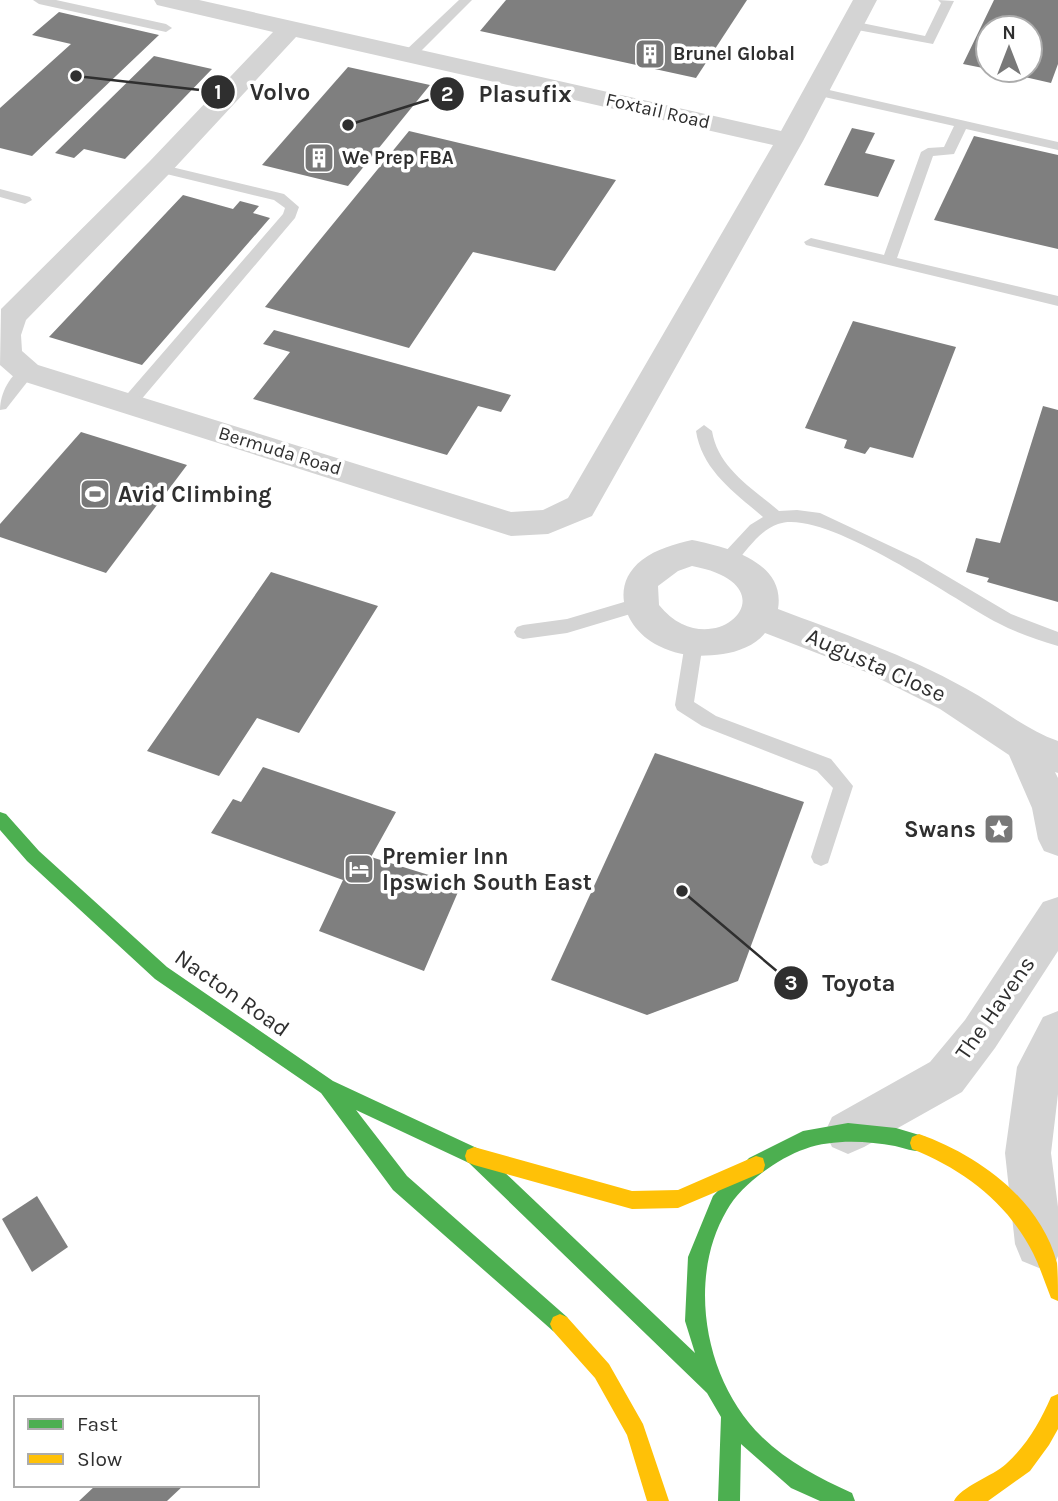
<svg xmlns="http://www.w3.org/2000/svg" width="1058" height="1501" font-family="Karla,sans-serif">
<rect width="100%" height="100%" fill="#fff"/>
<g fill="#7f7f7f">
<path d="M506,0H747L696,78L480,31Z"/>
<path d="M994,0H1058V64L1051,83L998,71L1030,70V28H988V69L963,64Z"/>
<path d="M59,12L159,35L32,156L0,148V108L71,44L32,35Z"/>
<path d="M154,56L212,69L125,159L84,149L74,158L55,153Z"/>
<path d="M348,67L430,85L348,186L262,165Z"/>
<path d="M852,128L875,133L865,153L895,160L878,197L824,185Z"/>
<path d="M409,131L616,180L555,271L473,252L409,348L265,307Z"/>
<path d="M974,136L1058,155V249L934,220Z"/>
<path d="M183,195L233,209L240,201L259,206L253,213L270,218L142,365L49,337Z"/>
<path d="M853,321L956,347L913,458L870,447L865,454L844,448L847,440L805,428Z"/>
<path d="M274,330L511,395L501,412L478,406L447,455L253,399L290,352L263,344Z"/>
<path d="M1043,406L1058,410V602L987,582L989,578L966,572L976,538L1000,543Z"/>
<path d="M81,432L187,465L106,573L0,537V524Z"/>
<path d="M271,572L378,606L299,733L257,718L219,776L147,751Z"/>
<path d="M655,753L804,802L738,981L647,1015L551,980Z"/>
<path d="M263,767L396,812L371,857L461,885L424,971L319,931L343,880L211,833L233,799L241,802Z"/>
<path d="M37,1196L68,1247L32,1272L2,1219Z"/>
<path d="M96,1485H184L167,1501H79Z"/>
</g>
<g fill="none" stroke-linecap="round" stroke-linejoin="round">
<g fill="#d4d4d4" fill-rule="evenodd">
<path d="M33,0H56L166,24L172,28L166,32L39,4Z"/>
<path d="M459,0H472L414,58H404V52Z"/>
<path d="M938,0L954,1L933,44L852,29L846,25L852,21L925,36L941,3Z"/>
<path d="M816,87L1058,142V150L966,129L954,154L933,156L897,258L1058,296V306L806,245L804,242L811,238L884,255L921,152L928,148L944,147L954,126L811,94V88Z"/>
<path d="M159,164L284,194L299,207L295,218L134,408L128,409L120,404L122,400L283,214L285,208L274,200L154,171L152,168Z"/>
<path d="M0,189L30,197L32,200L25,204L0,197Z"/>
<path d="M27,367L35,372L6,409L0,410C0,394 10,372 27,367Z"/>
<path d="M704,425L712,431C718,468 752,488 779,511L797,510L820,513L918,559L1011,614L1058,632V646C1037,640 1017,633 998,623C954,600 824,507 778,524C760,530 747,550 735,564H723L720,559L723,554L750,525L763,517C734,492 702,470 696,431Z"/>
<path d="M641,597L647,599L650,604L647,609L567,633L523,639L517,637L514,632L517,627L523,625L567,619Z"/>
<path d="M694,636L700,638L703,643L694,702L716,716L831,759L853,786L828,863L821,866L814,863L811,857L833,788L817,771L702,726L677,710L675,705L685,643L688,638Z"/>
</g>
<g fill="#d4d4d4" fill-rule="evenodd">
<path d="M154,0H199L781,131L853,0H877L803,141L592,516L548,534L511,536L16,379L0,365L1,309L149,162L273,32L157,5ZM296,37L773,145L568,498L543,510L511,512L38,365L22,351L21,335L26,320L169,174Z"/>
<path d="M692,540C726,547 786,561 778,609C841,633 906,655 965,688C997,705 1024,729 1058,741V773L1055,772L1058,778V856L1044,851L1038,839L1032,808L1009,755L940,709L866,672L765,633C756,645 738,652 723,654C700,657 681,657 659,646C625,630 608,586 642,560C656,549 675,544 692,540ZM692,566C799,586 711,670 659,605L658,586L678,571Z"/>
<path d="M1058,897V951L995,1048L962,1092L864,1147L848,1154L832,1147L825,1132L832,1117L930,1062L965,1020L1043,902Z"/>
<path d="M1058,1011V1094L1051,1153L1058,1207V1256L1056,1261L1039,1268L1022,1261L1015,1244L1005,1153L1017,1067L1043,1017Z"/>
</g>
<path fill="#4caf50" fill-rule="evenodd" d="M0,812L6,814L39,851L167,967L333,1081L481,1150L695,1353L685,1321L688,1257L713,1196L749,1158L803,1131L848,1123L896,1128L926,1137L928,1143L926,1149C915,1154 906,1148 895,1146C866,1141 833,1139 805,1149C778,1158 741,1185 727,1210C686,1279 705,1382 762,1437C788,1462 819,1478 852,1493L855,1501H820L791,1488L741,1444L740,1501H718L721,1417L707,1393L469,1163L356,1110L407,1176L567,1317L570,1324L567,1331L560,1334L553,1331L393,1190L321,1093L155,979L27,861L0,830Z"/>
<g fill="#ffc107" fill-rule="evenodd">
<path d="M919,1134C978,1155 1040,1199 1057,1263C1058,1274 1058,1289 1058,1301L1051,1298C1045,1283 1040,1267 1033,1253C1007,1202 964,1170 912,1149L910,1143L912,1137Z"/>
<path d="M474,1147L632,1191L678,1190L756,1156L763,1158L765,1165L763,1172L678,1208L632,1209L474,1165L467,1162L465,1156L467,1150Z"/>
<path d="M560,1314L567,1317L609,1364L643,1424L669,1501H647L627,1435L595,1378L553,1331L550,1324L553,1317Z"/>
<path d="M1058,1394V1429L1049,1445L1030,1471L988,1501H954C960,1487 993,1476 1006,1464C1027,1445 1040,1422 1051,1397Z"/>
</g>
</g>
<defs>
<g id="building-square" transform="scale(1.575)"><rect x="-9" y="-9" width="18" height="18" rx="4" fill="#787878" stroke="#fff"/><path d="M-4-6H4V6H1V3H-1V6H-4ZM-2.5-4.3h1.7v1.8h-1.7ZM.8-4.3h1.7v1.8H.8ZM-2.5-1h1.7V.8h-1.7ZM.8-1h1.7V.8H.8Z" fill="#fff"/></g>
<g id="stadium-square" transform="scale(1.575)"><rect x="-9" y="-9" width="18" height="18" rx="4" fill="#787878" stroke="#fff"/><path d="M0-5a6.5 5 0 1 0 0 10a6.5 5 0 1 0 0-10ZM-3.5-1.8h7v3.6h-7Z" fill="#fff"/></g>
<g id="sight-square" transform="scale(1.575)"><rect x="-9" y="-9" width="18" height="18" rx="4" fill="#787878" stroke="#fff"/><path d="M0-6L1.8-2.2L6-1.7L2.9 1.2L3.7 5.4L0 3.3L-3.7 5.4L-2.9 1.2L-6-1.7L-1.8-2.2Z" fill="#fff"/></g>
<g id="hotel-square" transform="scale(1.575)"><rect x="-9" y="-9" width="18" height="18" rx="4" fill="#787878" stroke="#fff"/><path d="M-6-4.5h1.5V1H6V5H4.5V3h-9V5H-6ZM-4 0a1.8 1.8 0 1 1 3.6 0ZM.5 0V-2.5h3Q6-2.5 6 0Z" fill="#fff"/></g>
</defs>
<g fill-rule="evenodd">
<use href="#building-square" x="650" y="54"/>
<use href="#building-square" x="319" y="158"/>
<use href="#stadium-square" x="95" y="494"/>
<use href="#sight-square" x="999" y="829"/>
<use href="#hotel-square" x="359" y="869"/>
</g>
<g text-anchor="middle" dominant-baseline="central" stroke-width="7" stroke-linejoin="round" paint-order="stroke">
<g font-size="19" font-weight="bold" fill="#2f2f2f" stroke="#fff" text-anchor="start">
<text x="673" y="54">Brunel Global</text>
<text x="342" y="158">We Prep FBA</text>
</g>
<g font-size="19" fill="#2f2f2f" stroke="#fff">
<text transform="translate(658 111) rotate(13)">Foxtail Road</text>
<text transform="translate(280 451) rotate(17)">Bermuda Road</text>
</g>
<g font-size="23" font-weight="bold" fill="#2f2f2f" stroke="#fff" text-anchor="start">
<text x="118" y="494">Avid Climbing</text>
<text x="976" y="829" text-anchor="end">Swans</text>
<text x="382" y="856">Premier Inn<tspan x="382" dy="26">Ipswich South East</tspan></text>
</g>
<g font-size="23" fill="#2f2f2f" stroke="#fff">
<text transform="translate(876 665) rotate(24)">Augusta Close</text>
<text transform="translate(232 993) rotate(35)">Nacton Road</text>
<text transform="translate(995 1008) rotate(-55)">The Havens</text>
</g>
</g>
<path fill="none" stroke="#2f2f2f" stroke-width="2.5" d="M76 76L218 92M348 125L447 94M682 891L791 983"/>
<g fill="#2f2f2f" stroke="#fff" stroke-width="2.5">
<circle cx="76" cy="76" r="7"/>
<circle cx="348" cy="125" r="7"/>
<circle cx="682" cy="891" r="7"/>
<circle cx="218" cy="92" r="18"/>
<circle cx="447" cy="94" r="18"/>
<circle cx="791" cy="983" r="18"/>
</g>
<g font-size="21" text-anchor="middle" font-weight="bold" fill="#fff">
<text x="218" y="99">1</text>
<text x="447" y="101">2</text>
<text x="791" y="990">3</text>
</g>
<g font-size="24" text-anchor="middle" font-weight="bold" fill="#2f2f2f" stroke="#fff" stroke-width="7" stroke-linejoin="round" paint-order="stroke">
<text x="280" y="100">Volvo</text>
<text x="525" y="102">Plasufix</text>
<text x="859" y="991">Toyota</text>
</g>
<rect x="14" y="1396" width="245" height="91" fill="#ffffff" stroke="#acacac" stroke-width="2"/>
<rect x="28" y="1419" width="35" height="10" fill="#4caf50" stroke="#acacac" stroke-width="2"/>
<text x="77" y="1431" font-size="21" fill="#2f2f2f">Fast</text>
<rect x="28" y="1454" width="35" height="10" fill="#ffc107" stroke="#acacac" stroke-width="2"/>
<text x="77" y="1466" font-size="21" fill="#2f2f2f">Slow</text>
<g transform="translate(1009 49)"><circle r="33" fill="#ffffff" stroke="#acacac" stroke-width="2"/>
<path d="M0-5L12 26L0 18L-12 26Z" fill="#787878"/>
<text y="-10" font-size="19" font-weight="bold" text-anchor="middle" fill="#2f2f2f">N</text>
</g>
</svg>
